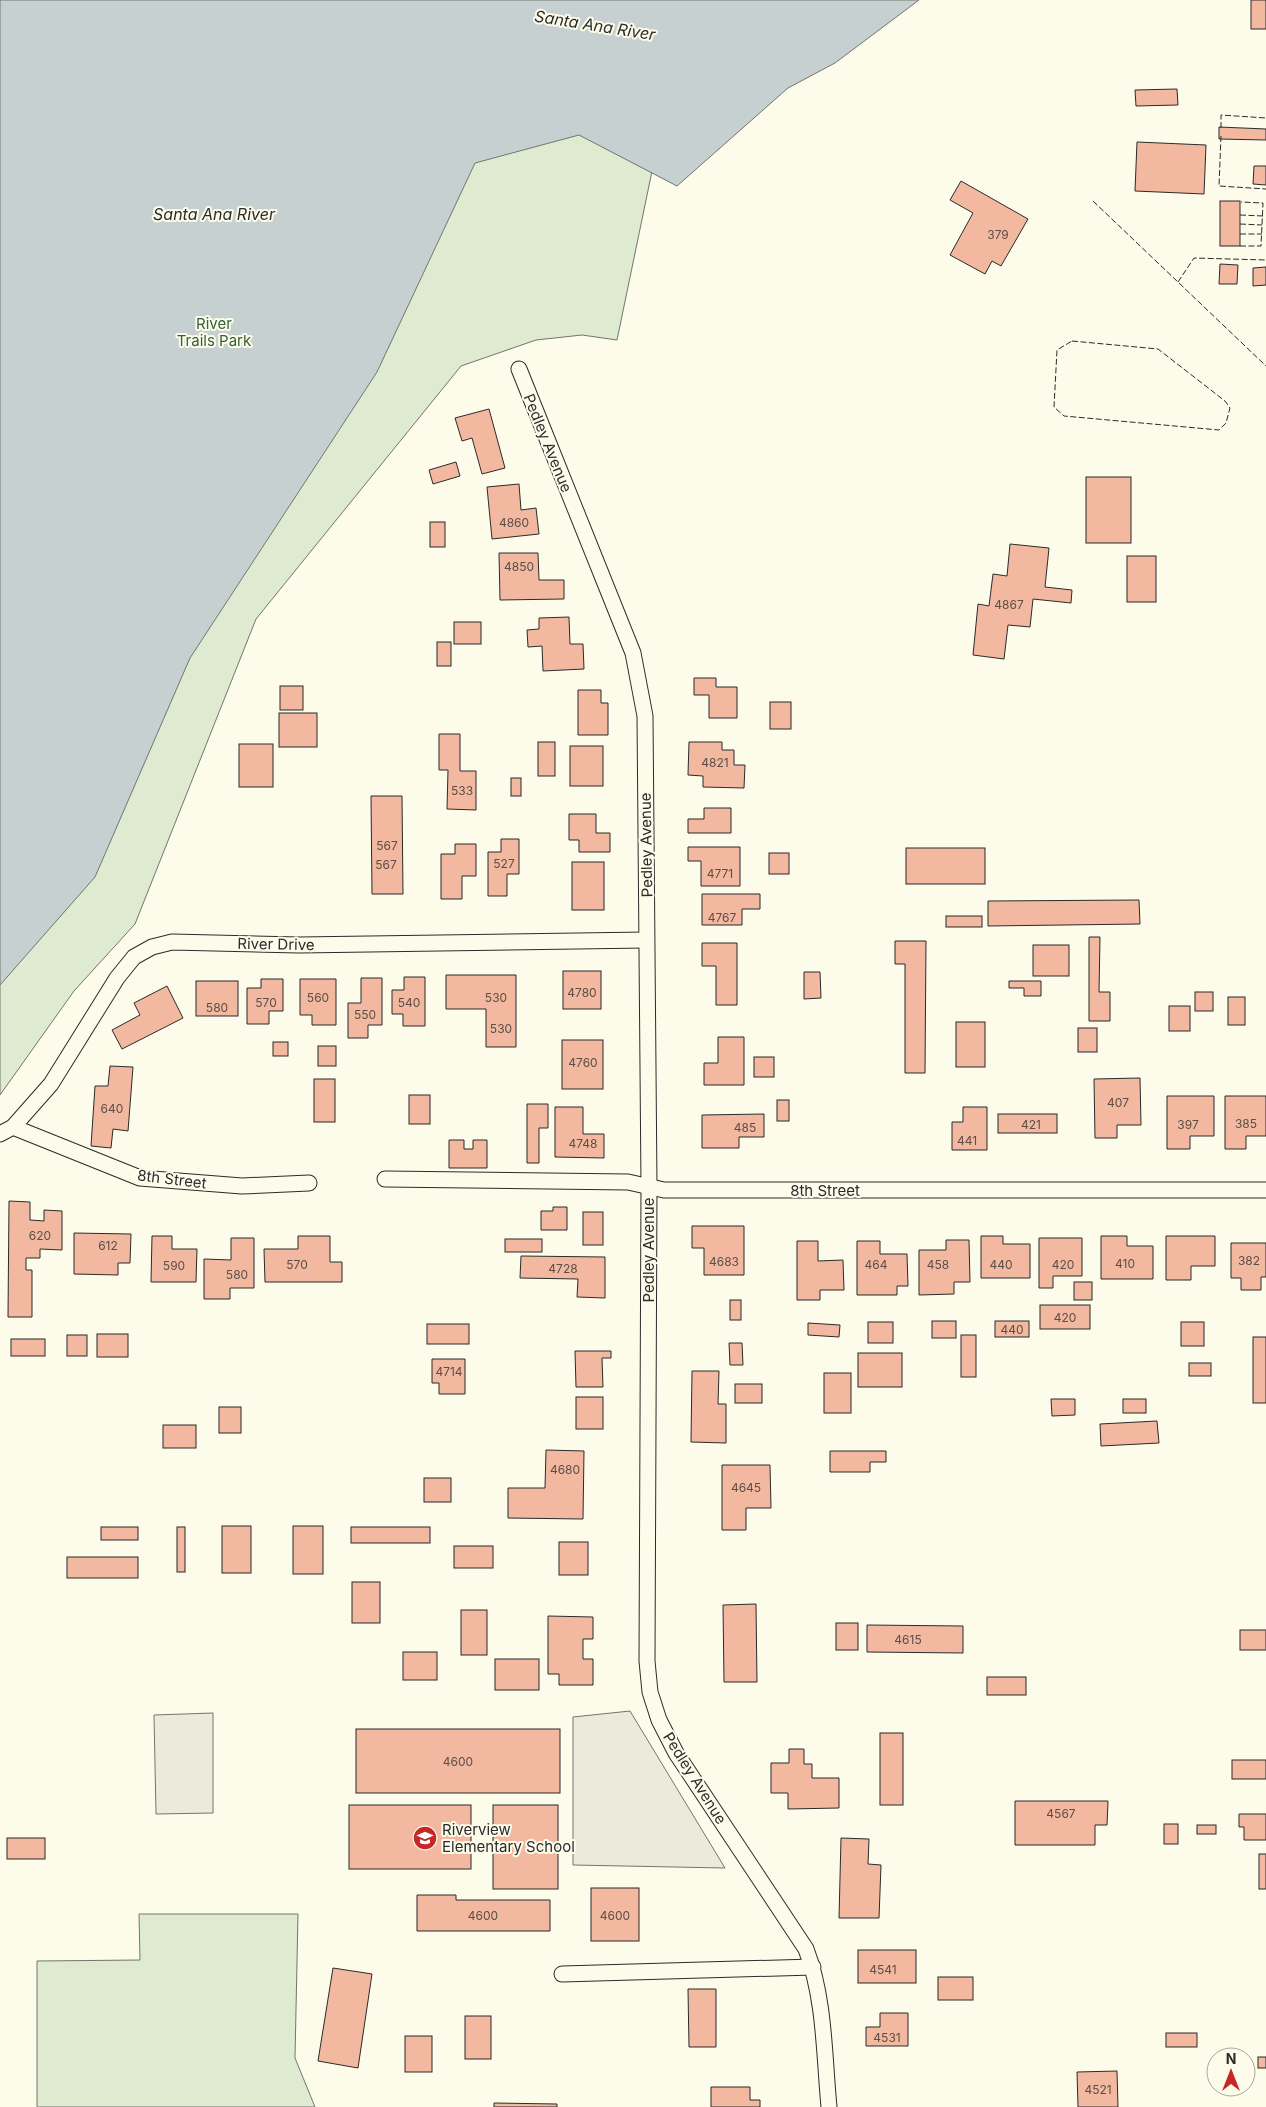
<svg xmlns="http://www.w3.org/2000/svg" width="1266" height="2107" font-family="Inter,sans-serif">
<rect width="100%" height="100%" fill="#fdfbea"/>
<g fill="#deebd1" stroke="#74746e">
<path d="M674,65L617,340L582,335L536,340L461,366L256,619L135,924L74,991L0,1095V162Z"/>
<path d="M139,1914H298L295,2058L315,2107H37V1961L140,1960Z"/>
</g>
<g fill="#eceadb" stroke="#74746e">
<path d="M630,1711L725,1868L573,1865V1717Z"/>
<path d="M213,1713V1813L156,1814L154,1715Z"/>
</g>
<path fill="#c7d0d0" stroke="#74746e" d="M0,0H919L835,63L788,88L677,186L579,135L475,163L377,372L190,658L95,877L0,985Z"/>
<g fill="#f2b8a0" stroke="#2b2b2b">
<rect x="1251" y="0" width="15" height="29"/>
<path d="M1177,89L1178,105L1136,106L1135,90Z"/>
<path d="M1219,127L1266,129V140L1219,139Z"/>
<path d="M1137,142L1206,145L1204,194L1135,191Z"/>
<path d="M1254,166H1266V185L1253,184Z"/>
<path d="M961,181L1028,219L1001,266L992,261L985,274L950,255L973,213L950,200Z"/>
<rect x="1220" y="201" width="20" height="45"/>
<path d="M1220,264L1238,265L1237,284H1219Z"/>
<path d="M1266,267V285L1253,286V268Z"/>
<path d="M489,409L505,468L482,474L472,438L462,441L455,418Z"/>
<path d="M456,462L460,476L433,484L429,470Z"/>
<rect x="1086" y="477" width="45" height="66"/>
<path d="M519,484L521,510L536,508L539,534L492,539L487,487Z"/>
<rect x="430" y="522" width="15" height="25"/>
<path d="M1010,544L1049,548L1045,587L1072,590L1071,603L1033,599L1030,627L1008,625L1004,659L973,655L978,604L989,606L993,574L1007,576Z"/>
<path d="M499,553H538L539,580H564V599L500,600Z"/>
<rect x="1127" y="556" width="29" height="46"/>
<path d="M569,617L570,644H583L584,669L543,671L542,646L528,647L527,630L539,629V618Z"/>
<rect x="454" y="622" width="27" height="22"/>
<rect x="437" y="642" width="14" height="24"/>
<path d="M694,678H716V687H737V718H709V695H694Z"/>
<rect x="280" y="686" width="23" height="24"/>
<path d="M578,690H601V703H608V735H578Z"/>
<rect x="770" y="702" width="21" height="27"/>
<rect x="279" y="713" width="38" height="34"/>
<path d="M439,734H460V771H476V810L447,809L448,770H439Z"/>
<rect x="538" y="742" width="17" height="34"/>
<path d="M689,742H722V750H734V765H745L744,788L703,787V776L688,775Z"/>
<rect x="239" y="744" width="34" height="43"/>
<rect x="570" y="746" width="33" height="40"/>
<rect x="511" y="778" width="10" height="18"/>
<path d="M371,796H402L403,894H372Z"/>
<path d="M704,808H731V833H688V819H704Z"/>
<path d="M569,814H596V833H610V852H579V840H569Z"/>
<path d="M501,839H519V874H507V896H488V852H501Z"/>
<path d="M455,844H476V876H462V899H441V854H455Z"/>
<path d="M688,847H740V886H701V861H688Z"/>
<rect x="906" y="848" width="79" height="36"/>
<rect x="769" y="853" width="20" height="21"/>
<rect x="572" y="862" width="32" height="48"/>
<path d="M702,894H760V909H742V925H702Z"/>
<path d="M1139,900L1140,924L988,926V901Z"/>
<rect x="946" y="916" width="36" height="11"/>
<path d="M1089,937H1100L1099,992H1110V1021H1089Z"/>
<path d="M895,941H926L925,1073H905V964H895Z"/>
<path d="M702,943H737V1005H716V966H702Z"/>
<rect x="1033" y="945" width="36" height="31"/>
<rect x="563" y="971" width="38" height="38"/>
<path d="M804,972H820L821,998L804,999Z"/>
<path d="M446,975H516V1047H486V1009H446Z"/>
<path d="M404,977H425V1026H403V1014H392V990H404Z"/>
<path d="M361,978H382V1025H368V1038H348V1003H361Z"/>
<path d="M261,979H283V1011H269V1024H247V988H261Z"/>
<path d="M300,979H336V1025H312V1015H300Z"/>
<rect x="196" y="981" width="42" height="35"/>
<path d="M1009,981H1041V996H1024V988H1009Z"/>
<path d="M167,986L183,1018L122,1049L112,1030L140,1015L134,1003Z"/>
<rect x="1195" y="992" width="18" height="19"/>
<rect x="1228" y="997" width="17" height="28"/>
<rect x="1169" y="1006" width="21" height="25"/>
<rect x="956" y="1022" width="29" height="45"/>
<rect x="1078" y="1028" width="19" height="24"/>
<path d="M718,1037H744V1085H704V1063H718Z"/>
<rect x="562" y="1040" width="41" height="49"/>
<rect x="273" y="1042" width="15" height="14"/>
<rect x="318" y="1046" width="18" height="20"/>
<rect x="754" y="1057" width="20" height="20"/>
<path d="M110,1066L133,1067L128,1131L113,1129L111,1148L91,1146L95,1086H108Z"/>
<path d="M1140,1078L1141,1125H1117V1138H1095L1094,1079Z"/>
<rect x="314" y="1079" width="21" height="43"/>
<rect x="409" y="1095" width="21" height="29"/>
<path d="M1167,1096H1214V1136H1190V1149H1167Z"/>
<path d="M1225,1096H1266V1136H1246V1149H1225Z"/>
<rect x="777" y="1100" width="12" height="21"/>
<path d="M527,1104H548V1128H539V1163H527Z"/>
<path d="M555,1107H583V1134H604V1158L555,1157Z"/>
<path d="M963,1107H987V1150H952V1122H963Z"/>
<path d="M764,1114V1137H739V1148H702V1115Z"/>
<rect x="998" y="1114" width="59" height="19"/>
<path d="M449,1140H464V1149H473V1140H487V1168H449Z"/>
<path d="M9,1201L30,1202V1220L44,1221V1210L62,1211V1250L40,1249V1258H26V1270H32V1317H8Z"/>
<path d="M553,1207H567V1230H541V1211H553Z"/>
<rect x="583" y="1212" width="20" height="33"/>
<path d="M692,1226H744V1275H704V1248H692Z"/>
<path d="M74,1233L131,1234L130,1263H118V1275L74,1274Z"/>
<path d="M152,1236H172V1249H197L196,1282H151Z"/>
<path d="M298,1236H330V1262H342V1282H265L264,1249H298Z"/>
<path d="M981,1236H1003V1244H1030V1278H981Z"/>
<path d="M1101,1236H1127V1246H1153V1279H1101Z"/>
<path d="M1166,1236H1215V1266H1191V1280H1166Z"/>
<path d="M231,1238H254V1288H230V1299H204V1259L231,1260Z"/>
<path d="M1039,1238H1082V1276H1053V1288H1039Z"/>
<rect x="505" y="1239" width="37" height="13"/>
<path d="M946,1240H969L970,1282H954V1294L919,1295V1250H946Z"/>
<path d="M797,1241H818V1261L843,1260L844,1290H820V1300H797Z"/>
<path d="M857,1241H880V1254H907L908,1286H897V1295H857Z"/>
<path d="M1231,1243H1266V1277H1261V1290H1241V1278H1231Z"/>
<path d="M521,1256L605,1257V1298L577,1297L578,1279L520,1278Z"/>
<rect x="1074" y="1282" width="18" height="18"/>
<rect x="730" y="1300" width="11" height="20"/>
<rect x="1040" y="1305" width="50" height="24"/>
<rect x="932" y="1321" width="24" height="17"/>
<rect x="995" y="1321" width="34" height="16"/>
<rect x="868" y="1322" width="25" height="21"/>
<rect x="1181" y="1322" width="23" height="24"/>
<path d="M808,1323L840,1325L839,1337L808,1335Z"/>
<rect x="427" y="1324" width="42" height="20"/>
<rect x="97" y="1334" width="31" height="23"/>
<rect x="67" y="1335" width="20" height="21"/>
<rect x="961" y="1335" width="15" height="42"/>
<rect x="1253" y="1337" width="13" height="66"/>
<rect x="11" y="1339" width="34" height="17"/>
<path d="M729,1343H742L743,1365H730Z"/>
<path d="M575,1351H611V1358H602L603,1387H576Z"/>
<rect x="858" y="1353" width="44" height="34"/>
<path d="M432,1359H465V1394H439V1383H432Z"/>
<rect x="1189" y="1363" width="22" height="13"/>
<path d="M692,1371H719L718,1404H726V1443L691,1442Z"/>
<rect x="824" y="1373" width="27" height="40"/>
<rect x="735" y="1384" width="27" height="19"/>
<rect x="576" y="1397" width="27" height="32"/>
<path d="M1051,1399H1075V1415L1052,1416Z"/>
<rect x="1123" y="1399" width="23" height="14"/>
<rect x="219" y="1407" width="22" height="26"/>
<path d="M1157,1421L1159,1443L1101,1446L1100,1424Z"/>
<rect x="163" y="1425" width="33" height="23"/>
<path d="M546,1450L584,1451L583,1519L508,1518V1488H545Z"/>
<path d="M830,1451H886V1462H870V1472H830Z"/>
<path d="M722,1465H770L771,1508H746V1530H722Z"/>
<rect x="424" y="1478" width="27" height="24"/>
<rect x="222" y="1526" width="29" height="47"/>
<rect x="293" y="1526" width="30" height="48"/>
<rect x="101" y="1527" width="37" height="13"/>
<rect x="177" y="1527" width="8" height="45"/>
<rect x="351" y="1527" width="79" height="16"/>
<rect x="559" y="1542" width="29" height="33"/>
<rect x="454" y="1546" width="39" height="22"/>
<rect x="67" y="1557" width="71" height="21"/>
<rect x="352" y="1582" width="28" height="41"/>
<path d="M756,1604L757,1682H724L723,1605Z"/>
<rect x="461" y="1610" width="26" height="45"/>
<path d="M548,1616L593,1617V1639H583V1659H593V1685H559V1674H548Z"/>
<rect x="836" y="1623" width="22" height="27"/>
<path d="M867,1625L963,1626V1653L867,1652Z"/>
<rect x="1240" y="1630" width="26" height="20"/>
<rect x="403" y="1652" width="34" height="28"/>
<rect x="495" y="1659" width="44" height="31"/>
<rect x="987" y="1677" width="39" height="18"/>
<rect x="356" y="1729" width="204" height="64"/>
<rect x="880" y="1733" width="23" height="72"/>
<path d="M789,1749H804V1764H812V1778H839V1808L788,1809V1793H771V1763H789Z"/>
<rect x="1232" y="1760" width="34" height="19"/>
<path d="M1015,1801H1108L1107,1825H1095V1845H1015Z"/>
<rect x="349" y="1805" width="122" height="64"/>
<rect x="493" y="1805" width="65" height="84"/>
<path d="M1239,1814H1266V1840H1244V1827H1239Z"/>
<rect x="1164" y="1824" width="14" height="20"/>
<rect x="1197" y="1825" width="19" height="9"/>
<rect x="7" y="1838" width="38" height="21"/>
<path d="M841,1838L869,1839L868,1864L881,1865L879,1918H839Z"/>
<rect x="1259" y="1854" width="7" height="35"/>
<rect x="591" y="1888" width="48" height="53"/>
<path d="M417,1895H456V1900H550V1931H417Z"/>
<rect x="858" y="1950" width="58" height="33"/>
<path d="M333,1968L372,1974L358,2068L318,2061Z"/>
<rect x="938" y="1977" width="35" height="23"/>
<path d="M688,1989H716V2047H689Z"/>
<path d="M880,2013H908V2046H866V2027H880Z"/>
<rect x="465" y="2016" width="26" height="43"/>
<rect x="1166" y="2033" width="31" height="14"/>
<rect x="405" y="2036" width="27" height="36"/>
<rect x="1258" y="2057" width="8" height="11"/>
<path d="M1117,2071L1118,2107H1078L1077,2072Z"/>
<path d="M711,2087H750V2100H760V2107H711Z"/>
<path d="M494,2103L557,2104V2107H494Z"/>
</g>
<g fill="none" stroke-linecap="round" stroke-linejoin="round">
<g stroke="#2b2b2b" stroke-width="17">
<g id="street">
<path d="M519,369L633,653L645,716L649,1186L647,1661L650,1692L659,1720L676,1753L806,1949C825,1999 824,2055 829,2107"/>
<path d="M13,1127L140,1178L242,1186L309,1183"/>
<path d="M0,1134L13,1127L51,1084L117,978L134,957L152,947L172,942L299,945L646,940"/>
<path d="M385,1179L628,1182L664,1190H1266"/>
<path d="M562,1974L813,1967"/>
</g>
</g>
<use href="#street" stroke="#fdfbea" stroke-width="15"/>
<g stroke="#2b2b2b" stroke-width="1" stroke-dasharray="6 2.5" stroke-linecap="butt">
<path d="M1221,128V115L1266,118"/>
<path d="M1221,136L1219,186L1266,189"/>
<path d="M1093,201L1266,366"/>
<path d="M1240,215L1263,216"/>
<path d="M1240,224L1262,225"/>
<path d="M1240,234H1262"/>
<path d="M1240,246H1261L1263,203L1241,202"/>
<path d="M1178,282L1194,258L1266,260"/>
<path d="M1072,341L1158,349L1225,401L1230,408L1226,423L1219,430L1064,416L1054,407L1057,350Z"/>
</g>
</g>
<defs>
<g id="school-disc" transform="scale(1.25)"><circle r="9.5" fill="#c62828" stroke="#fdfbea"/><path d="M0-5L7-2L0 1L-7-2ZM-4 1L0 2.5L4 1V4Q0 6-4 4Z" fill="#fff"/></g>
</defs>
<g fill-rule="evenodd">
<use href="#school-disc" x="425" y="1838"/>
</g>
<g text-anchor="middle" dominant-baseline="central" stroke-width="4" stroke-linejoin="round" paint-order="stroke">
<g font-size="12" fill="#5d4e48">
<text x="998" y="234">379</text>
<text x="514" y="522">4860</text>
<text x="519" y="566">4850</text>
<text x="1009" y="604">4867</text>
<text x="715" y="762">4821</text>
<text x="462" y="790">533</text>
<text x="387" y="845">567</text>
<text x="504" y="863">527</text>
<text x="386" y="864">567</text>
<text x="720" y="873">4771</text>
<text x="722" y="917">4767</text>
<text x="582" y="992">4780</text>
<text x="318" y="997">560</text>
<text x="496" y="997">530</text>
<text x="266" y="1002">570</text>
<text x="409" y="1002">540</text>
<text x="217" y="1007">580</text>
<text x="365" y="1014">550</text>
<text x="501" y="1028">530</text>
<text x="583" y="1062">4760</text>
<text x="1118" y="1102">407</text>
<text x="112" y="1108">640</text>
<text x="1246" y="1123">385</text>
<text x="1031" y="1124">421</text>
<text x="1188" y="1124">397</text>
<text x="745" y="1127">485</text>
<text x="967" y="1140">441</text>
<text x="583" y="1143">4748</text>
<text x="40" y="1235">620</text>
<text x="108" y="1245">612</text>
<text x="1249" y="1260">382</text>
<text x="724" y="1261">4683</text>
<text x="1125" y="1263">410</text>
<text x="297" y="1264">570</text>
<text x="876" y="1264">464</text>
<text x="938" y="1264">458</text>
<text x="1001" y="1264">440</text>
<text x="1063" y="1264">420</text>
<text x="174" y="1265">590</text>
<text x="563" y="1268">4728</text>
<text x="237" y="1274">580</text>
<text x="1065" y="1317">420</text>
<text x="1012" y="1329">440</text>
<text x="449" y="1371">4714</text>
<text x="565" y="1469">4680</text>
<text x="746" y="1487">4645</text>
<text x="908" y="1639">4615</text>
<text x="458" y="1761">4600</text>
<text x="1061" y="1813">4567</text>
<text x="483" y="1915">4600</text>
<text x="615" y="1915">4600</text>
<text x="883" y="1969">4541</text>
<text x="887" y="2037">4531</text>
<text x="1098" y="2089">4521</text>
</g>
<g font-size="15" fill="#34623c" stroke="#fdfbea">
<text x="214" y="323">River<tspan x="214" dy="17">Trails Park</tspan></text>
</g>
<g font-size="15" fill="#2b2b2b" stroke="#fdfbea">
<text transform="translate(548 443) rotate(68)">Pedley Avenue</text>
<text transform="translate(646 845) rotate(-91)">Pedley Avenue</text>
<text transform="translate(276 944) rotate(1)">River Drive</text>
<text transform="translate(172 1179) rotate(7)">8th Street</text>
<text x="825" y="1190">8th Street</text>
<text transform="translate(648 1250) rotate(-90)">Pedley Avenue</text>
<text transform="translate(695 1778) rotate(58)">Pedley Avenue</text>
</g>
<g font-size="15" fill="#2b2b2b" stroke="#fdfbea" text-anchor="start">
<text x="442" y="1829">Riverview<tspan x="442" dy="17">Elementary School</tspan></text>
</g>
<g font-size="16" font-style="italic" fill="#2b2b2b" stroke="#fdfbea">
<text transform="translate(595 25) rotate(9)">Santa Ana River</text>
<text x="214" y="214">Santa Ana River</text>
</g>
</g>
<g transform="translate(1231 2072)"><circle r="24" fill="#fdfbea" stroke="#a9a89e"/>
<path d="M0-4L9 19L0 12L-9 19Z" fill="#c62828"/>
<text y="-8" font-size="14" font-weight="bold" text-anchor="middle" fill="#2b2b2b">N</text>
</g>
</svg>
